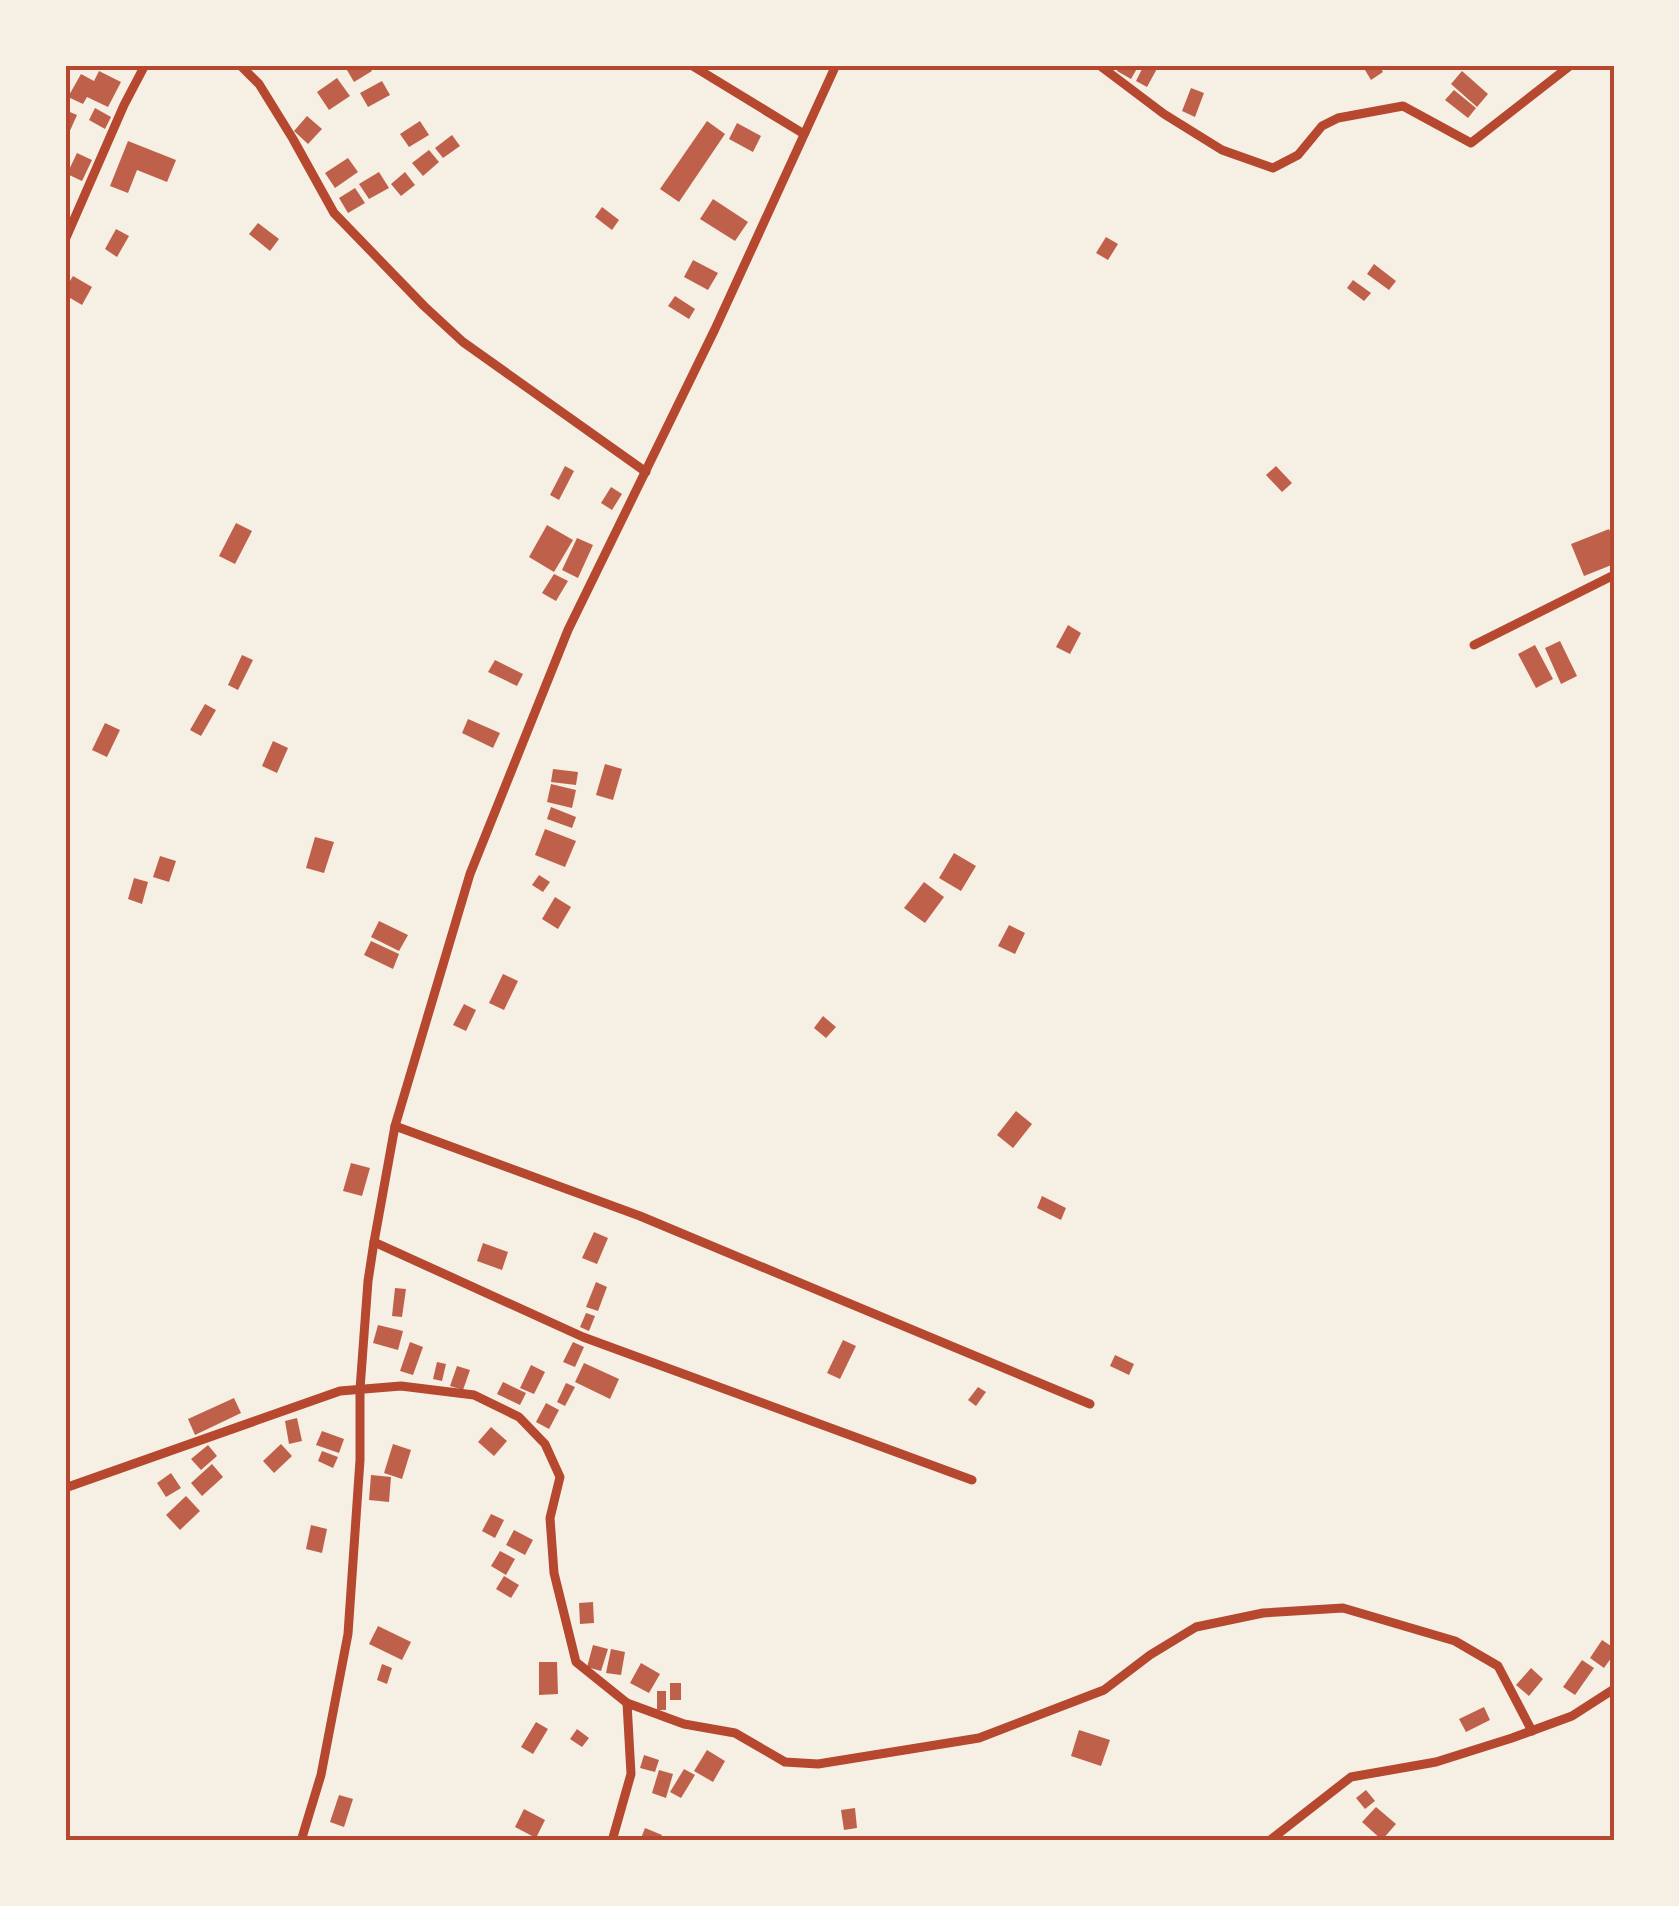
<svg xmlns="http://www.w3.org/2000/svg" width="1679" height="1906" font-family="'Fira Sans Condensed',sans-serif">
<rect width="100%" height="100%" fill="#f6efe4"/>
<g fill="#bf614a">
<path d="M344,65H368L372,71L354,82Z"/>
<path d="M1120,65H1139L1131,79L1117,71Z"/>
<path d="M1144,65H1159L1147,87L1136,81Z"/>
<path d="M1362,65H1379L1383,72L1371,80Z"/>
<path d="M99,71L121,82L108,107L87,97L83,104L68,97L81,74L94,81Z"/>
<path d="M1462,71L1488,94L1477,107L1451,84Z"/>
<path d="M337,78L350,96L329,110L317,92Z"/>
<path d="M382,81L390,95L368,107L360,93Z"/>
<path d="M1191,88L1204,93L1195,117L1182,111Z"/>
<path d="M1454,90L1476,108L1468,118L1445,100Z"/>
<path d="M95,108L111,117L105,129L89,120Z"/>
<path d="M65,110L77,115L69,133L65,131Z"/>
<path d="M307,116L322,129L308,144L294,131Z"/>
<path d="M420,121L429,135L409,147L400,134Z"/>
<path d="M707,121L725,134L679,202L660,189Z"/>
<path d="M737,123L761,136L753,152L729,139Z"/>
<path d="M452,135L460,146L443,158L435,148Z"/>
<path d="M128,141L176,160L167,182L137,170L128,193L110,186Z"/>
<path d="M429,150L439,162L423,176L412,163Z"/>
<path d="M77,153L92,160L82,181L67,174Z"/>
<path d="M348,158L358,172L335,188L325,173Z"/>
<path d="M379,172L389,188L369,199L359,184Z"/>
<path d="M405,172L415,185L401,196L391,184Z"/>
<path d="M355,188L365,203L348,213L339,198Z"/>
<path d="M713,199L748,222L735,241L700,219Z"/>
<path d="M602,207L619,220L612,230L595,217Z"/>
<path d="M258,223L279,239L270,251L249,234Z"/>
<path d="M116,229L129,236L117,257L105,249Z"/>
<path d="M1106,237L1118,244L1108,260L1096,253Z"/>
<path d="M693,260L718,273L708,290L684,277Z"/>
<path d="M1374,264L1396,281L1389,290L1367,274Z"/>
<path d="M73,276L92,287L82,305L65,295V289Z"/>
<path d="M1353,280L1371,293L1364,301L1347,288Z"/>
<path d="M675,296L695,309L689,319L668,306Z"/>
<path d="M565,466L574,471L559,500L550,495Z"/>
<path d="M1276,466L1292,483L1282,492L1266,475Z"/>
<path d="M611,487L622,494L612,510L601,503Z"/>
<path d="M236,523L252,531L235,564L219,556Z"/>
<path d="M547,525L573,540L554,572L529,557Z"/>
<path d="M1609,529L1614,541V564L1584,576L1571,544Z"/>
<path d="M577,538L593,545L578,578L562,570Z"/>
<path d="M554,574L568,581L556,601L542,593Z"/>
<path d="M1068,625L1081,633L1070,654L1056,647Z"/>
<path d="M1560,641L1577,676L1561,684L1545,648Z"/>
<path d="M1535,645L1553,679L1536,688L1518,654Z"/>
<path d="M242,655L253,660L238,690L228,685Z"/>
<path d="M495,660L523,674L517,686L488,672Z"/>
<path d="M205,704L216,710L201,736L190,730Z"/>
<path d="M468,719L500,733L493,748L462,733Z"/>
<path d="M105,723L120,730L107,757L92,750Z"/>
<path d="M273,741L288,748L277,773L262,766Z"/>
<path d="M605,764L622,769L613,800L596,795Z"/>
<path d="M553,769L578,772L576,785L551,782Z"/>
<path d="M551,784L576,790L572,808L547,802Z"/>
<path d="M551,807L576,817L572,828L547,819Z"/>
<path d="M545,829L576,841L565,867L535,855Z"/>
<path d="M315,837L334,842L324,873L306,868Z"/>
<path d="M954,853L976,866L961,891L939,878Z"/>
<path d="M160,856L176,861L169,882L153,877Z"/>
<path d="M539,875L550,882L543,892L532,885Z"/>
<path d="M134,878L148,882L142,904L128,899Z"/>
<path d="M924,882L944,897L925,923L904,908Z"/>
<path d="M555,897L571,907L558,929L542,919Z"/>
<path d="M379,921L408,935L399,951L371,937Z"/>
<path d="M1009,925L1025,933L1015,954L998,946Z"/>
<path d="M371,941L399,954L393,969L364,955Z"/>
<path d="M503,974L518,981L504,1010L489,1003Z"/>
<path d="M464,1004L476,1010L466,1031L453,1025Z"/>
<path d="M823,1016L836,1027L826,1038L814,1028Z"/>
<path d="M1016,1111L1032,1124L1013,1148L997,1135Z"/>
<path d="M351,1163L370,1168L362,1196L343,1191Z"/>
<path d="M1042,1196L1066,1208L1061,1220L1037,1208Z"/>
<path d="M594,1232L608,1238L597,1264L582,1258Z"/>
<path d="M483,1243L508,1252L502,1270L477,1261Z"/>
<path d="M596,1282L607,1287L598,1311L586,1307Z"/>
<path d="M395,1288L406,1289L402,1317L392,1316Z"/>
<path d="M586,1313L595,1316L589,1331L580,1327Z"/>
<path d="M378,1325L403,1331L398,1350L373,1343Z"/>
<path d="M843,1340L856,1346L840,1379L827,1373Z"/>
<path d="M410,1342L423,1347L413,1375L400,1371Z"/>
<path d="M573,1342L584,1347L575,1367L563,1362Z"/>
<path d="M1115,1355L1134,1364L1129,1375L1110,1366Z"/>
<path d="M437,1362L446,1364L442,1381L433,1379Z"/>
<path d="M584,1363L619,1379L610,1399L575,1382Z"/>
<path d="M531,1365L545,1372L534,1394L520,1388Z"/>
<path d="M457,1366L470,1370L463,1390L450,1386Z"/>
<path d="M503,1382L526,1393L520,1405L497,1394Z"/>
<path d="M566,1383L575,1387L565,1406L557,1402Z"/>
<path d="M978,1387L986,1392L976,1406L968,1400Z"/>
<path d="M234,1398L241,1413L195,1435L188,1419Z"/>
<path d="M546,1403L559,1410L549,1429L536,1422Z"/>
<path d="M297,1418L302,1441L289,1444L285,1421Z"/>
<path d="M491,1427L507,1441L494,1456L478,1442Z"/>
<path d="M322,1431L344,1439L339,1453L316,1445Z"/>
<path d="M281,1444L292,1456L274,1473L263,1461Z"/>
<path d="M393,1444L411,1450L402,1479L384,1473Z"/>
<path d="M208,1445L217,1456L201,1470L191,1459Z"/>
<path d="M322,1451L338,1457L333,1468L318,1461Z"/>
<path d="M212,1464L223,1477L202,1496L191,1483Z"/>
<path d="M171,1473L181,1488L166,1497L157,1483Z"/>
<path d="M371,1475L391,1477L389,1502L369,1500Z"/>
<path d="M186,1496L200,1511L180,1530L166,1515Z"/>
<path d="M491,1514L504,1520L495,1538L482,1531Z"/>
<path d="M311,1525L327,1529L322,1553L306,1549Z"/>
<path d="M514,1530L533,1540L525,1555L506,1545Z"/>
<path d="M500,1551L515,1559L506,1575L491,1566Z"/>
<path d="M504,1576L519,1585L511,1598L496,1589Z"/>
<path d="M593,1602L594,1623L580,1624L579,1603Z"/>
<path d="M378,1626L411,1642L402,1660L369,1644Z"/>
<path d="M1602,1640L1614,1648V1654L1604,1668L1590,1658Z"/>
<path d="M593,1645L608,1649L601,1671L587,1667Z"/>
<path d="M611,1649L625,1652L621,1675L606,1673Z"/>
<path d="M1582,1660L1594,1668L1575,1695L1563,1687Z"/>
<path d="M539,1662H557L558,1694L539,1695Z"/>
<path d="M641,1663L660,1674L649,1693L630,1683Z"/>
<path d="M382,1664L392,1668L387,1684L377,1680Z"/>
<path d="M1531,1668L1543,1679L1529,1696L1516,1685Z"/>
<rect x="670" y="1683" width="11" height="17"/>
<rect x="657" y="1691" width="9" height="19"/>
<path d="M1484,1707L1490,1720L1466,1732L1459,1719Z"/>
<path d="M536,1722L548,1729L533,1754L521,1747Z"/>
<path d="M577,1729L589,1738L582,1747L570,1739Z"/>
<path d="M1079,1730L1110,1740L1101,1766L1071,1756Z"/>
<path d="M707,1750L725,1761L713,1782L694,1771Z"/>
<path d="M644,1755L659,1760L655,1772L640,1768Z"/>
<path d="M684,1769L695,1775L681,1798L670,1792Z"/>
<path d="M659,1770L673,1774L666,1798L652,1793Z"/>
<path d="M1366,1790L1375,1801L1365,1809L1356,1798Z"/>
<path d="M339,1795L353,1799L344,1827L330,1822Z"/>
<path d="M1376,1807L1396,1824L1382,1840L1362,1822Z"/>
<path d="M855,1808L857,1828L844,1830L841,1810Z"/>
<path d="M524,1809L545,1820L536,1838L515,1827Z"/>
<path d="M645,1828L662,1835L660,1841H640Z"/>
</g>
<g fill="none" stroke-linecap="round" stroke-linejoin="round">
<g stroke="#b5482f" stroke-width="9">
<path d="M240,65L259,84L293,139L334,213L424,306L463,342L646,472"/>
<path d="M691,65L804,134"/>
<path d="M1099,65L1164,114L1222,150L1273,168L1298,155L1322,126L1338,118L1403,106L1471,143L1571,65"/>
<path d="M65,240L124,105L145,65"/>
<path d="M1474,645L1614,575"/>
<path d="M395,1126L640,1216L1090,1404"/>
<path d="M374,1242L583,1337L972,1480"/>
<path d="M65,1488L340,1391L401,1386L474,1395L519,1417L545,1444L560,1477L550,1518L554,1573L576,1662L627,1703L684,1724L735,1733L785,1762L818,1764L979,1738L1104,1690L1150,1655L1196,1627L1263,1613L1343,1608L1455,1641L1498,1666L1532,1731"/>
<path d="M301,1841L321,1775L348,1634L360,1460V1389L368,1281L374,1242L395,1126L470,874L568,630L715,329L836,65"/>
<path d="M612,1841L631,1774L627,1703"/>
<path d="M1269,1841L1351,1777L1436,1762L1512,1738L1572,1716L1614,1689"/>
</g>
</g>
<rect width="1679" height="1906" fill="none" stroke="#f6efe4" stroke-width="135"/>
<rect x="68" y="68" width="1544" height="1770" fill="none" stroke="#b5482f" stroke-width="4"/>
</svg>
